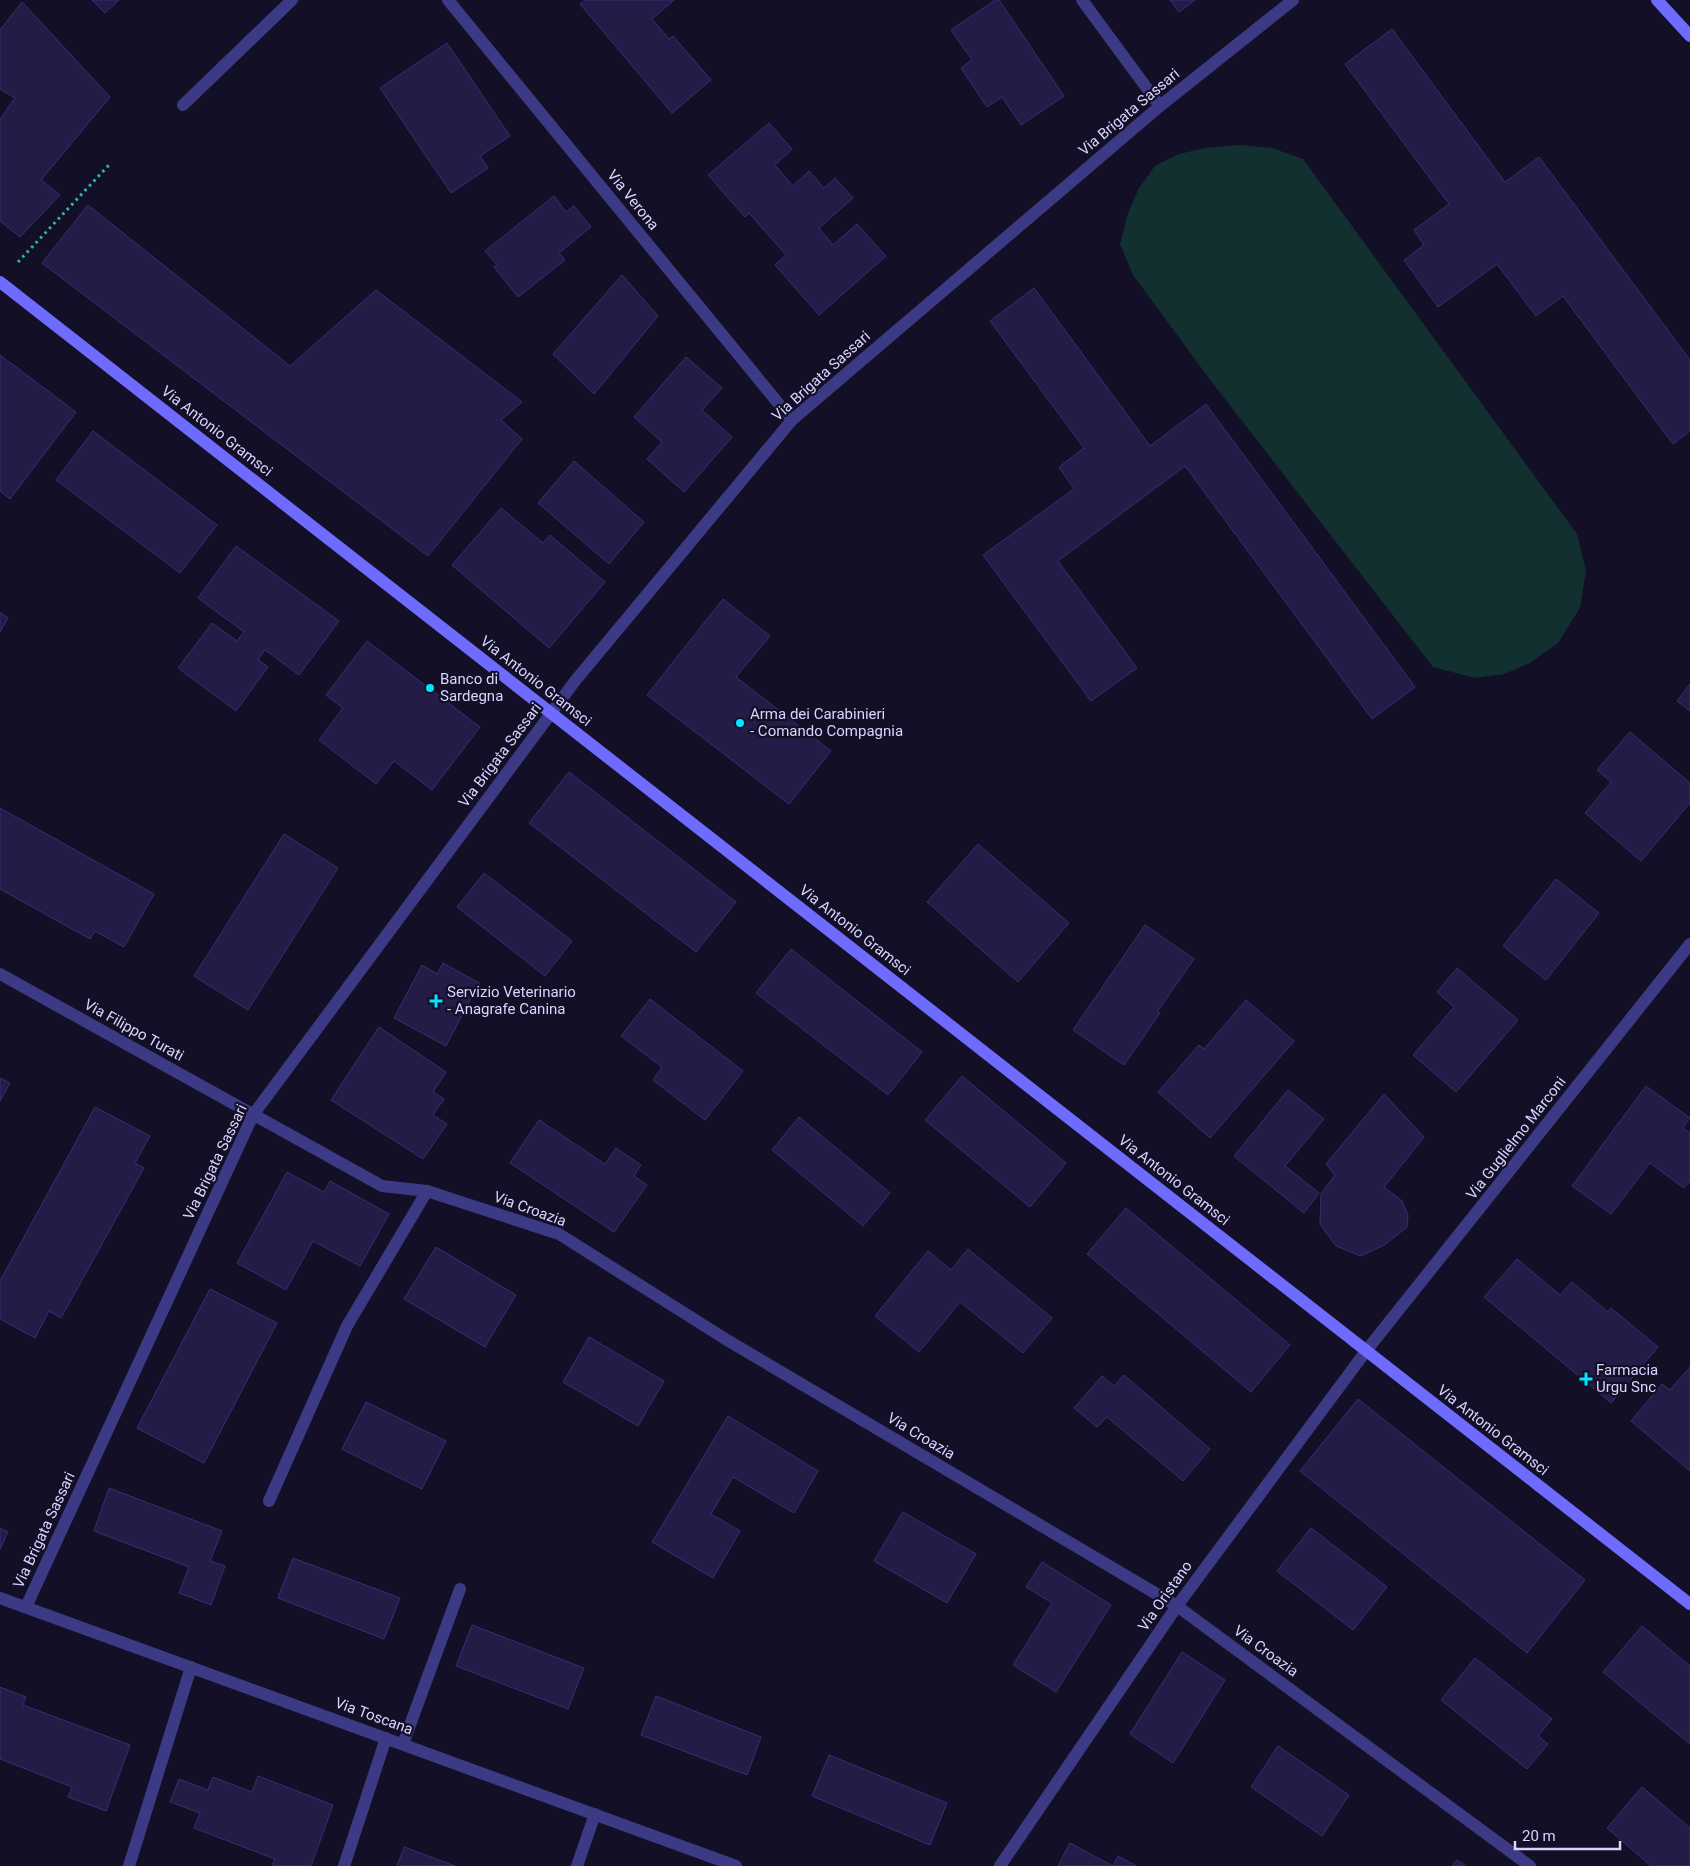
<svg xmlns="http://www.w3.org/2000/svg" width="1690" height="1866" font-family="Roboto,sans-serif">
<rect width="100%" height="100%" fill="#130f26"/>
<path fill="#12302f" d="M1239,145L1272,148L1303,159L1577,534L1586,571L1580,608L1558,643L1530,663L1504,674L1475,678L1433,667L1211,381L1133,275L1120,244L1128,213L1139,188L1155,166L1179,154L1205,148Z"/>
<g fill="#241b47" stroke="#3b2d73">
<path d="M92,0H119L105,13Z"/>
<path d="M585,0H674L652,19L669,39L673,36L711,80L672,113L580,4Z"/>
<path d="M995,0H999L1064,96L1021,125L1002,97L987,107L961,68L972,60L951,30Z"/>
<path d="M1170,0H1195L1179,12Z"/>
<path d="M22,2L110,97L41,180L60,195L20,237L0,221V119L15,98L0,89V30Z"/>
<path d="M1392,29L1505,182L1539,157L1690,360V431L1673,444L1563,296L1536,316L1497,264L1438,307L1404,260L1424,245L1414,230L1449,204L1345,64Z"/>
<path d="M447,43L510,136L480,156L488,168L451,193L380,88Z"/>
<path d="M769,123L792,149L775,165L793,186L809,171L824,188L835,178L853,198L819,228L833,245L857,224L886,256L819,315L775,265L786,255L749,213L745,217L708,175Z"/>
<path d="M554,196L566,212L574,206L591,227L559,253L565,260L518,297L494,267L497,265L485,251Z"/>
<path d="M88,205L290,366L376,290L522,402L501,420L522,439L428,556L42,263Z"/>
<path d="M622,275L658,316L594,394L553,354Z"/>
<path d="M1034,288L1150,446L1206,404L1415,687L1372,719L1185,466L1058,561L1137,668L1091,701L983,555L1074,489L1059,467L1084,448L990,321Z"/>
<path d="M0,355L76,412L10,499L0,491Z"/>
<path d="M686,357L722,388L702,410L732,437L684,492L647,459L662,442L634,417Z"/>
<path d="M93,431L217,525L180,573L56,480Z"/>
<path d="M574,461L644,522L609,564L538,503Z"/>
<path d="M501,508L543,543L550,535L605,582L549,648L452,565Z"/>
<path d="M236,546L339,621L299,675L265,650L258,660L268,667L236,711L178,668L212,623L237,641L244,632L198,598Z"/>
<path d="M723,599L770,636L736,677L831,751L789,804L647,695Z"/>
<path d="M0,612L8,618L0,632Z"/>
<path d="M367,641L480,727L432,790L394,761L376,784L319,740L343,708L326,695Z"/>
<path d="M1690,684V711L1677,701Z"/>
<path d="M1630,732L1690,783V803L1641,861L1585,813L1611,782L1597,770Z"/>
<path d="M569,772L736,902L696,952L529,823Z"/>
<path d="M0,808L154,894L124,947L95,931L90,939L0,889Z"/>
<path d="M284,834L338,868L248,1010L194,976Z"/>
<path d="M978,844L1069,923L1018,982L927,902Z"/>
<path d="M484,873L572,941L545,976L457,907Z"/>
<path d="M1556,879L1599,913L1546,980L1503,946Z"/>
<path d="M1145,925L1194,959L1157,1012L1160,1013L1124,1065L1073,1030Z"/>
<path d="M791,949L922,1052L888,1095L756,993Z"/>
<path d="M443,963L479,983L446,1046L394,1018L422,965L437,974Z"/>
<path d="M1457,968L1518,1020L1456,1092L1413,1055L1454,1007L1437,992Z"/>
<path d="M650,999L743,1071L705,1120L653,1080L662,1067L621,1036Z"/>
<path d="M1246,1000L1294,1041L1210,1138L1158,1092L1199,1045L1204,1049Z"/>
<path d="M379,1027L446,1072L433,1092L444,1099L433,1115L447,1124L423,1159L331,1100Z"/>
<path d="M962,1076L1066,1163L1030,1207L925,1120Z"/>
<path d="M0,1078L10,1083L0,1101Z"/>
<path d="M1646,1086L1690,1118L1683,1128L1690,1133V1181L1684,1188L1650,1163L1611,1214L1572,1186Z"/>
<path d="M1288,1090L1324,1119L1285,1166L1319,1193L1304,1213L1234,1156Z"/>
<path d="M1384,1094L1424,1137L1384,1187L1402,1201L1408,1215L1407,1227L1386,1244L1361,1256L1336,1246L1320,1224L1321,1194L1335,1175L1326,1164Z"/>
<path d="M95,1107L150,1136L135,1163L144,1168L61,1318L49,1311L35,1338L0,1319V1281Z"/>
<path d="M799,1117L890,1193L863,1226L772,1150Z"/>
<path d="M539,1120L605,1164L616,1148L641,1165L634,1176L647,1185L614,1232L510,1163Z"/>
<path d="M287,1172L324,1192L330,1181L389,1214L360,1266L313,1241L286,1290L237,1263Z"/>
<path d="M1126,1208L1290,1345L1251,1392L1087,1254Z"/>
<path d="M436,1247L516,1295L485,1347L404,1299Z"/>
<path d="M968,1249L1052,1318L1023,1353L960,1302L919,1352L875,1316L928,1251L951,1270Z"/>
<path d="M1517,1259L1560,1295L1572,1282L1608,1312L1611,1308L1658,1347L1611,1403L1484,1297Z"/>
<path d="M210,1289L277,1323L204,1463L137,1428Z"/>
<path d="M589,1337L664,1381L638,1426L563,1382Z"/>
<path d="M1690,1367V1471L1631,1421L1662,1384L1670,1390Z"/>
<path d="M1124,1375L1210,1449L1183,1481L1107,1417L1097,1427L1074,1408L1102,1376L1114,1386Z"/>
<path d="M1358,1399L1585,1580L1527,1653L1300,1471Z"/>
<path d="M366,1402L446,1441L422,1489L342,1449Z"/>
<path d="M728,1416L818,1471L794,1513L733,1477L711,1514L740,1531L713,1578L652,1542Z"/>
<path d="M109,1488L222,1531L210,1561L225,1566L211,1605L179,1593L189,1567L94,1531Z"/>
<path d="M903,1512L976,1554L947,1603L874,1561Z"/>
<path d="M0,1528L8,1532L0,1549Z"/>
<path d="M1311,1528L1387,1587L1353,1630L1277,1571Z"/>
<path d="M293,1558L400,1598L384,1639L278,1598Z"/>
<path d="M1042,1562L1111,1605L1056,1692L1013,1665L1052,1603L1026,1587Z"/>
<path d="M472,1625L584,1668L568,1709L456,1666Z"/>
<path d="M1642,1626L1690,1666V1744L1603,1672Z"/>
<path d="M1182,1652L1225,1680L1173,1763L1130,1734Z"/>
<path d="M1475,1658L1552,1719L1538,1736L1548,1744L1527,1769L1441,1700Z"/>
<path d="M0,1687L26,1697L23,1705L130,1745L106,1811L68,1797L72,1787L0,1759Z"/>
<path d="M656,1696L761,1737L747,1775L641,1735Z"/>
<path d="M1278,1746L1349,1795L1322,1836L1251,1787Z"/>
<path d="M829,1755L947,1803L930,1845L812,1796Z"/>
<path d="M258,1776L333,1805L311,1866H272L275,1859L194,1828L200,1813L170,1802L179,1779L208,1790L213,1777L252,1792Z"/>
<path d="M1642,1787L1690,1828V1866H1651L1607,1828Z"/>
<path d="M1070,1843L1113,1866L1118,1856L1136,1866H1058Z"/>
<path d="M404,1847L455,1866H397Z"/>
<path d="M1457,1860L1466,1866H1452Z"/>
</g>
<g fill="none" stroke-linecap="round" stroke-linejoin="round">
<path stroke="#2fb8b0" stroke-width="3" stroke-dasharray="2.5 4" stroke-linecap="butt" d="M18,262L109,165"/>
<g stroke="#3d3a85" stroke-width="12">
<path d="M183,105L292,0"/>
<path d="M269,1501L347,1326L427,1191"/>
<path d="M403,1744L460,1589"/>
<path d="M129,1866L191,1667"/>
<path d="M344,1866L386,1738"/>
<path d="M577,1866L595,1814"/>
</g>
<g stroke="#3d3a85" stroke-width="12">
<path d="M448,0L792,420"/>
<path d="M1082,0L1160,106"/>
<path d="M0,974L382,1186L427,1191L559,1234L727,1340L1177,1606L1530,1866"/>
<path d="M0,1598L736,1866"/>
<path d="M26,1607L253,1115L575,681L792,420L1160,106L1293,0"/>
<path d="M1000,1866L1177,1606L1366,1351L1690,944"/>
</g>
<g stroke="#6f6bff" stroke-width="12">
<path d="M1657,0L1690,36"/>
<path d="M0,282L1690,1604"/>
</g>
</g>
<g fill="#00e5ff" stroke="#130f26" stroke-width="2">
<circle cx="430" cy="688" r="5"/>
<circle cx="740" cy="723" r="5"/>
<path d="M433.5 993.5h5v5h5v5h-5v5h-5v-5h-5v-5h5z"/>
<path d="M1583.5 1371.5h5v5h5v5h-5v5h-5v-5h-5v-5h5z"/>
</g>
<g text-anchor="middle" dominant-baseline="central" stroke-width="4.5" stroke-linejoin="round" paint-order="stroke">
<g font-size="15" fill="#d9d4ff" stroke="#130f26">
<text transform="translate(1129 112) rotate(-40)">Via Brigata Sassari</text>
<text transform="translate(633 200) rotate(51)">Via Verona</text>
<text transform="translate(821 376) rotate(-42)">Via Brigata Sassari</text>
<text transform="translate(217 431) rotate(38)">Via Antonio Gramsci</text>
<text transform="translate(536 681) rotate(38)">Via Antonio Gramsci</text>
<text transform="translate(500 755) rotate(-53)">Via Brigata Sassari</text>
<text transform="translate(855 930) rotate(38)">Via Antonio Gramsci</text>
<text transform="translate(134 1030) rotate(29)">Via Filippo Turati</text>
<text transform="translate(1516 1138) rotate(-52)">Via Guglielmo Marconi</text>
<text transform="translate(215 1162) rotate(-64)">Via Brigata Sassari</text>
<text transform="translate(1174 1180) rotate(38)">Via Antonio Gramsci</text>
<text transform="translate(530 1209) rotate(20)">Via Croazia</text>
<text transform="translate(1493 1430) rotate(38)">Via Antonio Gramsci</text>
<text transform="translate(921 1436) rotate(31)">Via Croazia</text>
<text transform="translate(44 1530) rotate(-65)">Via Brigata Sassari</text>
<text transform="translate(1165 1596) rotate(-55)">Via Oristano</text>
<text transform="translate(1266 1651) rotate(36)">Via Croazia</text>
<text transform="translate(374 1716) rotate(20)">Via Toscana</text>
</g>
<g font-size="15" fill="#d9d4ff" stroke="#130f26" text-anchor="start">
<text x="440" y="679">Banco di<tspan x="440" dy="17">Sardegna</tspan></text>
<text x="750" y="714">Arma dei Carabinieri<tspan x="750" dy="17">- Comando Compagnia</tspan></text>
<text x="447" y="992">Servizio Veterinario<tspan x="447" dy="17">- Anagrafe Canina</tspan></text>
<text x="1596" y="1370">Farmacia<tspan x="1596" dy="17">Urgu Snc</tspan></text>
</g>
</g>
<path d="M1515 1841v8h105v-8" fill="none" stroke="#d9d4ff" stroke-width="2.5"/>
<text x="1522" y="1841" font-size="15" fill="#d9d4ff" stroke="#130f26" stroke-width="4" paint-order="stroke">20 m</text>
</svg>
